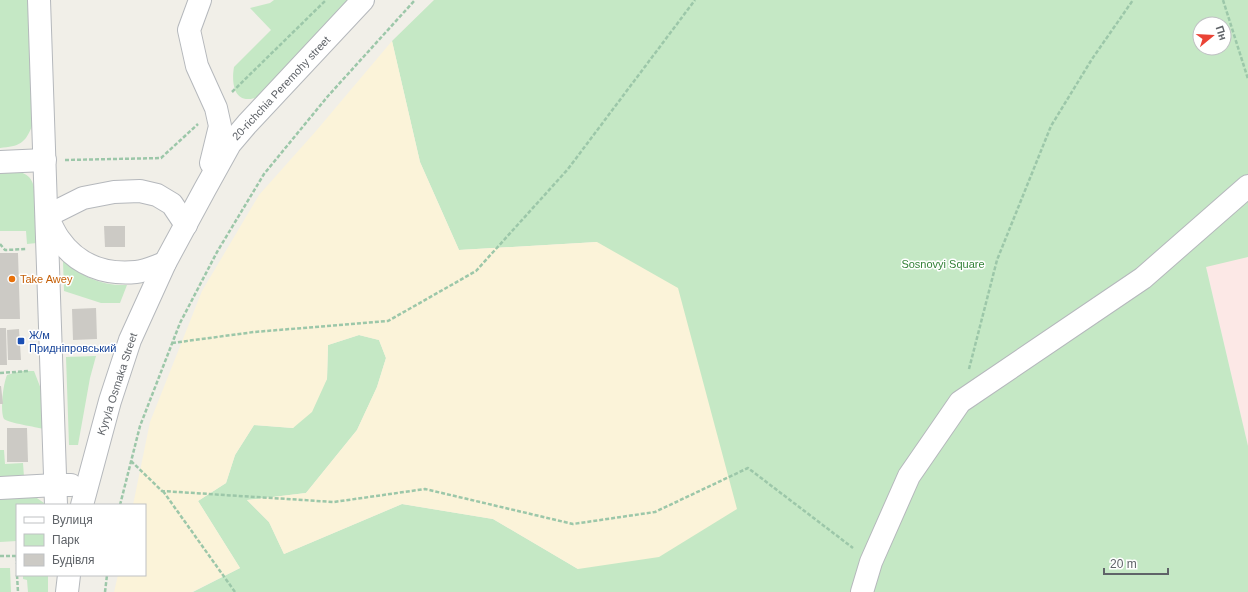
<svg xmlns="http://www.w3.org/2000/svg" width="1248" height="592" font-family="Helvetica,sans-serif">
<rect width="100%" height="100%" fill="#f1efe8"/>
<path fill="#fce8e6" d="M1248,257V446L1206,266Z"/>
<g fill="#c5e8c5" fill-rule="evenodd">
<path d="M0,0H28L32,126C25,144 19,146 0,148Z"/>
<path d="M274,0H351L267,91C262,94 256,99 249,99C232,100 232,78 234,67L271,30L250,8L270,3Z"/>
<path d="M434,0H1248V257L1206,267L1248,446V592H193L240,568L198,501L226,483L235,455L254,425L293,428L327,379L328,345L359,335L379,340L386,358L377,387L357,430L306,493L247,500L269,522L284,554L402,504L493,519L578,569L597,242L459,250L420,162L392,41ZM1200,24H1224V48H1200Z"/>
<path d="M0,169C9,170 22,170 29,177C40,188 36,228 37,243L27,244L26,231H0Z"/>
<path d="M63,261C83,277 102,286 127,285L120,303H101L64,291Z"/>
<path d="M96,356L90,378L78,445H69L66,357Z"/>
<path d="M21,371H34L46,402L44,429C36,427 9,423 4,419C0,410 3,385 7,375Z"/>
<path d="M0,450H4L5,464L23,463L24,477L0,478Z"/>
<path d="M0,496H34L44,503V505H17V541L0,542Z"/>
<path d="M0,568H10L11,592H0Z"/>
<path d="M23,575H48V592H28L27,580L23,579Z"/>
</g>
<path fill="#fbf3d9" d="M392,41L420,162L459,250L597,242L678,288L737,509L659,557L578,569L493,519L402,504L284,554L269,522L247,500L306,493L357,430L377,387L386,358L379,340L359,335L328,345L327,379L312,412L293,428L254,425L235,455L226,483L198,501L240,568L192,592H114L118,575H145V505H133L150,422L202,291L259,195L316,131Z"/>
<g fill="#cccac5">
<path d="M104,226H125V247H105Z"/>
<path d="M0,253H18L20,319H0Z"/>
<path d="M96,308L97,339L73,340L72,309Z"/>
<path d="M0,328H6L7,365H0Z"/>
<path d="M19,329L21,360H8L7,330Z"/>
<path d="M0,386H1L3,404H0Z"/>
<path d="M7,428H27L28,462H7Z"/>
</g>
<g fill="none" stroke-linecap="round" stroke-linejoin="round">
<g stroke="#b5b8bc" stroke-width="24">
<g id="minor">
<path d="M39,0L56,505"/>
<path d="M200,0L189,30L197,66L216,108L220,126L211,163"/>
<path d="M0,162L45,160"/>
<path d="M47,216L83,198L114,192L140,191L157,195L172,204L186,225"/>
<path d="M47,217C51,224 54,232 59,239C77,265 105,275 136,272C146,271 156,266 165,263"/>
<path d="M0,488L56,485H71"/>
<path d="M82,505L110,401L130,340L165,263L205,189L230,144L247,124L363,0"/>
<path d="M67,592L69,575"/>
<path d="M862,592L871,562L909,476L960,402L1143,278L1248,186"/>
</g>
</g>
<g stroke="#9cc7a9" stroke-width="2.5" stroke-dasharray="4 2" stroke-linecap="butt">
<path d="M1223,0L1248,79"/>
<path d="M232,92L326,0"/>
<path d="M65,160L161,158L198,124"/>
<path d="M0,244L5,250L27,249"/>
<path d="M172,343L254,332L388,321L476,271L568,169L695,0"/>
<path d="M969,369L997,260L1051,126L1092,59L1133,0"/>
<path d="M0,373L29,371"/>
<path d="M131,461L162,491L334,502L425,489L573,524L655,512L748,468L853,548"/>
<path d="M163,491L235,592"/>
<path d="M120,505L140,426L180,323L217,252L264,174L328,96L415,0"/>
<path d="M0,556H17V564"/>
<path d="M17,575L18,592"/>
<path d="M105,592L107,575"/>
</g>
<use href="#minor" stroke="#fff" stroke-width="22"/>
</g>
<circle fill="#e8710a" stroke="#fff" stroke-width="1.5" cx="12" cy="279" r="4"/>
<rect fill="#1a4fb4" stroke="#fff" stroke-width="1.5" x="17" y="337" width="8" height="8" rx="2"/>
<g text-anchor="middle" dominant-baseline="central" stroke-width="3" stroke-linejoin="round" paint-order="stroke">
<g font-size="11" fill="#5f6368" stroke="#fff">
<text transform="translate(281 88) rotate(-47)">20-richchia Peremohy street</text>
<text transform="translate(117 384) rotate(-72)">Kyryla Osmaka Street</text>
</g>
<g font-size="11" fill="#348238" stroke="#fff">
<text x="943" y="264">Sosnovyi Square</text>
</g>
<g font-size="11" fill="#c56008" stroke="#fff" text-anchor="start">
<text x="20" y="279">Take Awey</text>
</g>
<g font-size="11" fill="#164399" stroke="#fff" text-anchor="start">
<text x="29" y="335">Ж/м<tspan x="29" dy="13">Придніпровський</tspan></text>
</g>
</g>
<rect x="16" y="504" width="130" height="72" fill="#ffffff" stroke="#bfc1c3"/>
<rect x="24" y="517" width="20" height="6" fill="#ffffff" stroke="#bfc1c3"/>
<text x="52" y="524" font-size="12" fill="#5f6368">Вулиця</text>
<rect x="24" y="534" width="20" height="12" fill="#c5e8c5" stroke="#bfc1c3"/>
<text x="52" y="544" font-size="12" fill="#5f6368">Парк</text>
<rect x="24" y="554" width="20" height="12" fill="#cccac5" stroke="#bfc1c3"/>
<text x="52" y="564" font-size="12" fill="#5f6368">Будівля</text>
<g transform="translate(1212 36) rotate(72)"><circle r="19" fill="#ffffff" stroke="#bfc1c3"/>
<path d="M0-3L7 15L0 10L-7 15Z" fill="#ea4335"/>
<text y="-6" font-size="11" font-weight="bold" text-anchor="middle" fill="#5f6368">Пн</text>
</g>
<path d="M1104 568v6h64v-6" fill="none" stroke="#5f6368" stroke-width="2"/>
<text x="1110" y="568" font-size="12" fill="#5f6368" stroke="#ffffff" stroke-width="3" paint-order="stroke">20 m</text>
</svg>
